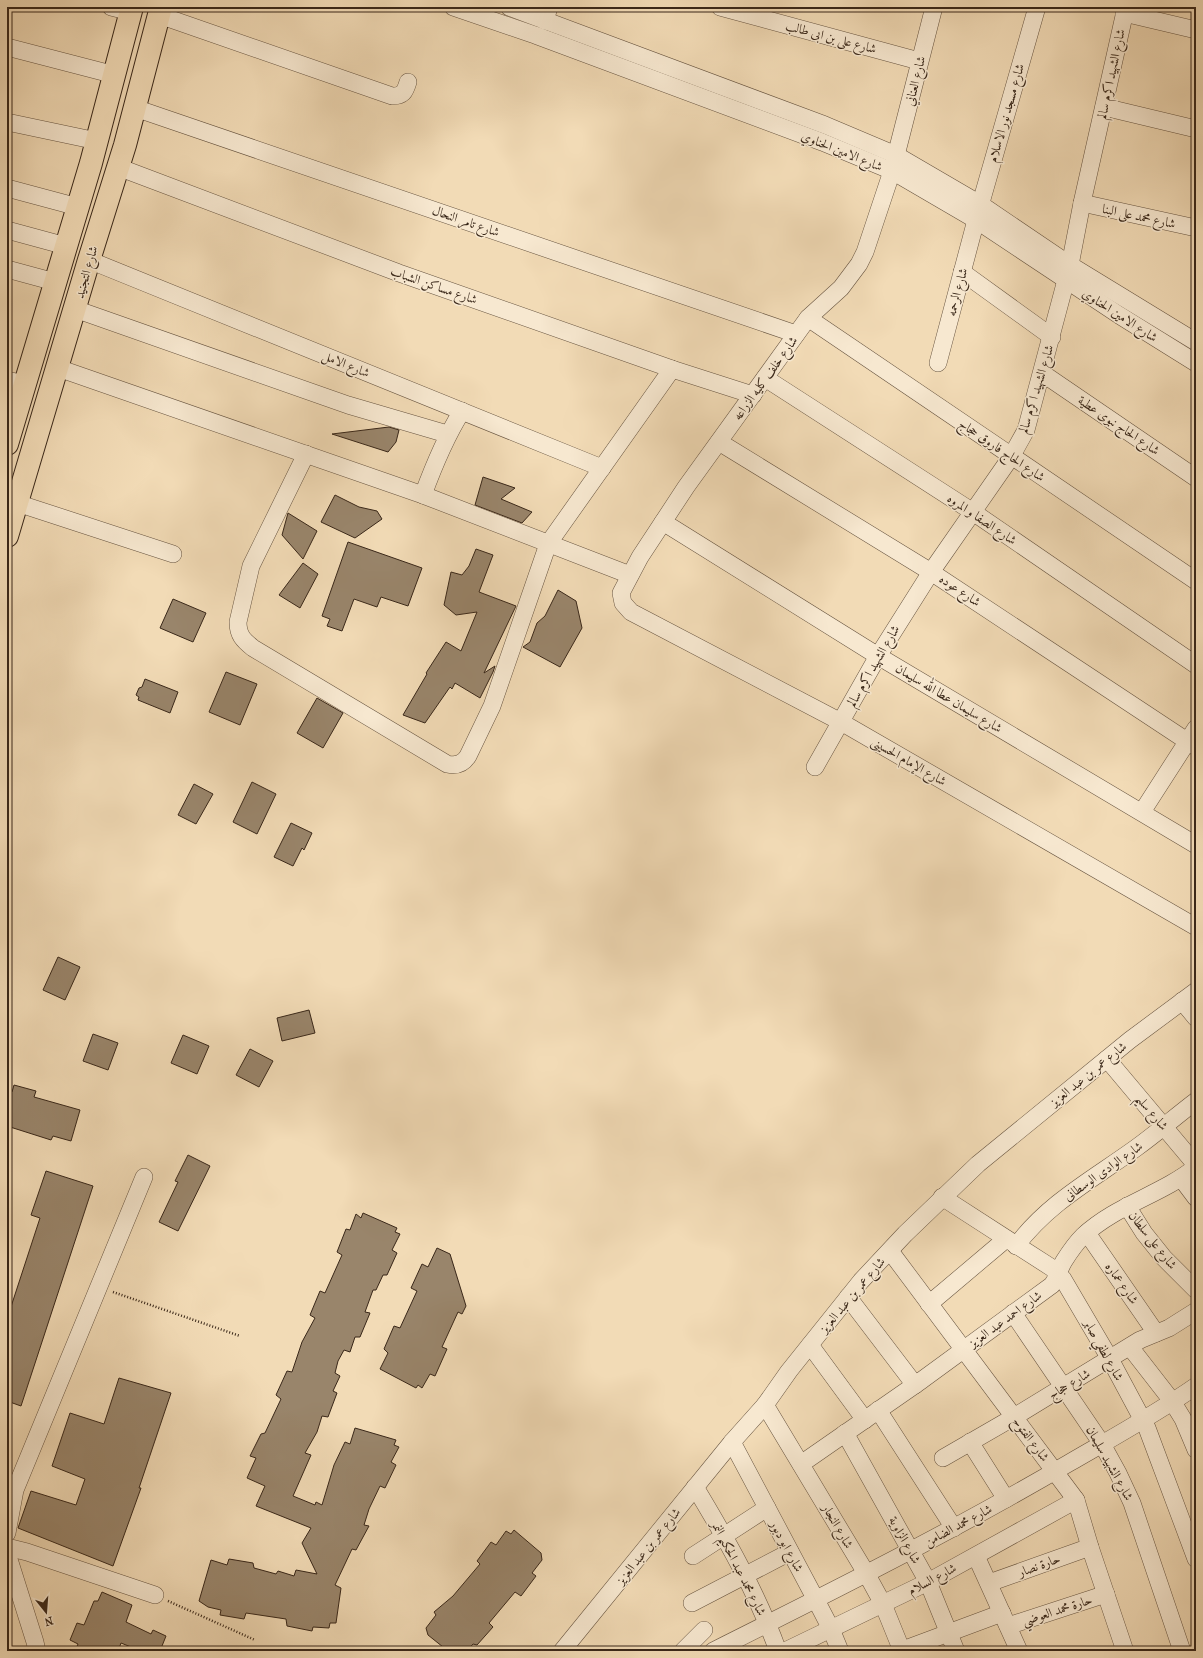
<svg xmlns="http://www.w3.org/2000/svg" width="1203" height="1658" font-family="'IM FELL French Canon',Amiri,serif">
<rect width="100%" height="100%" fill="#f2dbb6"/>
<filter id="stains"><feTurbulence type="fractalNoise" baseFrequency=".005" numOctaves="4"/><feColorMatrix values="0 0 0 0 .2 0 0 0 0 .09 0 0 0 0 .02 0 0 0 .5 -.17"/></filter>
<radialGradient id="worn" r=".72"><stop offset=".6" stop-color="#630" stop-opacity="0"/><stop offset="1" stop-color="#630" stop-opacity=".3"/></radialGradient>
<g fill="#99856b" stroke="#392719">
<path d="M389,427L399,430L396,442L388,452L332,434Z"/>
<path d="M483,477L515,488L501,499L532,512L522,523L475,505Z"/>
<path d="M335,495L359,507L377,511L382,519L355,538L321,522Z"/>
<path d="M288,513L317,531L303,559L282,535Z"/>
<path d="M348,542L422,568L408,606L381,597L377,607L354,599L342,631L327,626L330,619L322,616Z"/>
<path d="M476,549L493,555L479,592L516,606L484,673L495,666L493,672L480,698L455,683L452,689L450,687L425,723L403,715L427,674L426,673L446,642L461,651L477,612L456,615L444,605L451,572L462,575L469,566Z"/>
<path d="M303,563L318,574L300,608L279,595Z"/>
<path d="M558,590L576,601L582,628L560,667L523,647L530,642L537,623L545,616Z"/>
<path d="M173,599L206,613L193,642L160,628Z"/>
<path d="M226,672L257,684L240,725L209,712Z"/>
<path d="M145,679L178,692L170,713L138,700L139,697L136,695L139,688L142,687Z"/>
<path d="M317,698L343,713L323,748L297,733Z"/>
<path d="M252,782L276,794L257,834L233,822Z"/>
<path d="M194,784L213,794L196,824L178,815Z"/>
<path d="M291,823L312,833L304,850L302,848L293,866L274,857Z"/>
<path d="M58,957L80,967L65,1000L43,990Z"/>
<path d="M309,1010L315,1033L282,1041L277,1018Z"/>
<path d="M93,1034L118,1043L108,1070L83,1061Z"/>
<path d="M183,1035L209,1046L197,1074L171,1063Z"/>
<path d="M250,1049L273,1061L259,1087L236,1075Z"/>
<path d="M14,1085L36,1091L34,1097L80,1110L71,1141L53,1136L51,1140L7,1126V1091L12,1092Z"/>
<path d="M188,1155L210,1166L178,1231L159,1222L178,1182L175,1181Z"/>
<path d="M46,1171L93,1186L21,1406L7,1401V1319L40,1218L31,1215Z"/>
<path d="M363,1213L397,1228L395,1232L400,1234L392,1250L397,1253L387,1275H383L376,1290H373L365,1312L370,1313L360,1337H355L350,1352L344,1350L338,1361L335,1373L340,1376L333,1391L337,1393L328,1417L322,1416L317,1432L305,1453L311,1455L293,1496L315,1505L316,1502L322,1505L334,1465L345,1442L350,1444L355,1428L396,1440L394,1445L399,1447L391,1462L396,1465L385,1488L380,1486L369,1509L364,1525L369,1526L356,1550L352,1549L335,1585L341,1588L336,1623H330L329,1628L313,1627L312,1631L287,1626L286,1619L246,1613L244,1619L220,1615L221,1610L208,1607L199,1601L211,1560L227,1565L229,1559L253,1563L254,1568L276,1574L278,1571L294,1576L296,1570L317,1574L302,1543L311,1528L256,1506L265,1486L247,1478L256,1458L250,1456L261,1434L265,1433L281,1399L276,1395L287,1371L292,1372L302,1342L315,1318L310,1315L320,1291L325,1293L342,1255L337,1252L346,1229L350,1230L356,1214L361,1218Z"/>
<path d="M437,1248L450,1254L466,1306L462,1314L458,1312L442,1347L447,1349L435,1376L430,1374L422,1388L418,1385L416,1388L380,1369L388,1353L384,1349L394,1326L400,1328L417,1291L411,1288L422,1264L428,1267Z"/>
<path d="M119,1378L171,1393L139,1488H141L113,1566L18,1528L31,1491L76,1505L85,1479L52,1466L70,1413L104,1424Z"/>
<path d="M514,1530L541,1553L542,1560L532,1573L536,1576L521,1596L515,1592L489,1623L493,1627L477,1645L473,1644L467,1651H448L428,1635L426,1628L436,1615L434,1612L453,1596L480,1564L477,1561L491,1542L496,1545L506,1531L511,1534Z"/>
<path d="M102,1592L132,1605L126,1622L151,1634L153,1630L166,1636L160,1651H141L121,1643L118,1651H75L78,1644L70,1640L77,1623L84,1625L94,1601H98Z"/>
</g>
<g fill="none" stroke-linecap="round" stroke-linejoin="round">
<g stroke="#675440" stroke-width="18">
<g id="minor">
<path d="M111,7L131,12"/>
<path d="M453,7L535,35L822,142L892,171L976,220L1119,315L1196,363"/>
<path d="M509,7L825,125L896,155L980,204L1070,265L1196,342"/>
<path d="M720,7L919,61"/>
<path d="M934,7L892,171L865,252L859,264L841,288L808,318L686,487L640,557L621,593L623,603L631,612L841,722L1196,927"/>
<path d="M1124,13L1196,30"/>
<path d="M159,15L392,96C403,96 405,92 408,82"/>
<path d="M545,21L549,7"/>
<path d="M7,47L115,75"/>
<path d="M1104,107L1196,129"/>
<path d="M135,108L796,334"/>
<path d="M7,122L97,141"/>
<path d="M118,167L399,273L672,369L753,395"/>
<path d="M7,188L78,207"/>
<path d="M1082,203L1196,228"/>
<path d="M7,230L66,246"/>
<path d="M89,260L602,468"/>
<path d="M7,269L55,282"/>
<path d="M962,272L1052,337"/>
<path d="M75,309L348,405L447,434"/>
<path d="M808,318L1196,581"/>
<path d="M938,363L976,220L1037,7"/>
<path d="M58,368L423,495L630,575"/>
<path d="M1042,373L1196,478"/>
<path d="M765,378L973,512L1196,665"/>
<path d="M7,380L24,384"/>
<path d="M719,442L931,572L1196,747"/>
<path d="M306,454L251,566L238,622C238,635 243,640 253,648L447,764C456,766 463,764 468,756L492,706L548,544L672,369"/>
<path d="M423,495C434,465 445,438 462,411"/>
<path d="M17,503L173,554"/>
<path d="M663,522L878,656L1196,845"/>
<path d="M815,767L878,656L931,572L1011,457L1026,430L1070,265L1082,203L1126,7"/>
<path d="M1142,812L1196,728"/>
<path d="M1182,1001L1196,1018"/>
<path d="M1107,1059L1196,1165"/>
<path d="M1181,1178L1196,1198"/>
<path d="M942,1197L1052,1268L1063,1279L1110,1359L1147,1428L1196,1559"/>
<path d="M1127,1206L1144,1233L1164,1258L1196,1290"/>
<path d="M1087,1233L1156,1333"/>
<path d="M1016,1246C1048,1203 1093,1179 1136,1148C1157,1133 1176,1116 1196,1101"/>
<path d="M890,1251L1076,1500L1090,1547L1125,1651"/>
<path d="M848,1297L915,1385"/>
<path d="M929,1304L1006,1239"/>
<path d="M1013,1313L1102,1444L1118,1473L1132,1503L1182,1651"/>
<path d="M810,1345L865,1420"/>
<path d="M1130,1347L1172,1401L1183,1419L1196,1450"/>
<path d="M765,1405L866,1573L883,1604L902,1651"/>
<path d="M878,1410L954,1528"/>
<path d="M845,1433L928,1582L956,1651"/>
<path d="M732,1442L816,1600L831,1629L840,1651"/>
<path d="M970,1442L1006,1499"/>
<path d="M943,1458L1014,1417L1140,1340L1169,1328L1196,1311"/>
<path d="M801,1464L922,1380L1052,1285C1058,1277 1059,1269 1064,1261C1069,1253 1076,1243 1083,1236C1116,1205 1161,1195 1196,1167"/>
<path d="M695,1487C727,1540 757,1593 778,1651"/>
<path d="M7,1533L15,1490L144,1177"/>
<path d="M7,1547L27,1552L155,1595"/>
<path d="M7,1553L35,1642L37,1651"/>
<path d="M693,1556L767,1508"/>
<path d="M976,1556L1019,1651"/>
<path d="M989,1583L1090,1547"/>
<path d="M692,1603L790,1552"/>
<path d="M1008,1626L1106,1594"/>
<path d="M562,1651L732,1442L765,1405L789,1371L861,1281L905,1234L978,1164L1130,1040L1196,991"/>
<path d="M683,1651L704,1630"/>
<path d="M713,1651C833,1591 953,1531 1069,1463C1112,1438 1156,1414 1196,1386"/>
<path d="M785,1651L928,1582L1076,1500"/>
<path d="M900,1651L1002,1613"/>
</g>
</g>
<g stroke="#392719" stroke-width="24">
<g id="trunk">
<path d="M7,444L91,163L132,7"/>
<path d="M7,536L89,260L125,145L161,7"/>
</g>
</g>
<g stroke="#392719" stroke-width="2.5" stroke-dasharray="1 2" stroke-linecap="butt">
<path d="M113,1292L240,1336"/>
<path d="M168,1601L255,1640"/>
</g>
<use href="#minor" stroke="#f7e8d0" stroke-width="17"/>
<use href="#trunk" stroke="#f2dbb6" stroke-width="22"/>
</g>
<g text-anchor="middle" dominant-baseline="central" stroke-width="3" stroke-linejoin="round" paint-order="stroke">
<g font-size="13" fill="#392719" stroke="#f7e8d0">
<text transform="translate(831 37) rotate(15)">شارع على بن ابى طالب</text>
<text transform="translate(1111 74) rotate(-78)">شارع الشهيد اكرم سالم</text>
<text transform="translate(915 81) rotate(-76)">شارع العناني</text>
<text transform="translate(1006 113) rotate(-74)">شارع مسجد نور الاسلام</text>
<text transform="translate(842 151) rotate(22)">شارع الامين الحناوي</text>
<text transform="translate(1139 216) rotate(12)">شارع محمد على البنا</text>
<text transform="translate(466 221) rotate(19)">شارع تامر النحال</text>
<text transform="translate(86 272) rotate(-74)">شارع التجنيد</text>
<text transform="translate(434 285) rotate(19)">شارع مساكن الشباب</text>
<text transform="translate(957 292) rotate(-75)">شارع الرحمه</text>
<text transform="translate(1120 315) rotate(33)">شارع الامين الحناوي</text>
<text transform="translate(346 364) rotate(22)">شارع الامل</text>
<text transform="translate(765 378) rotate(-54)">شارع خلف كليه الزراعه</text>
<text transform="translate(1036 389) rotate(-73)">شارع الشهيد اكرم سالم</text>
<text transform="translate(1119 425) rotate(34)">شارع الحاج نبوى عطية</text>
<text transform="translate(1002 450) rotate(34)">شارع الحاج فاروق حجاج</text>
<text transform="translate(982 519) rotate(34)">شارع الصفا و المروه</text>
<text transform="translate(960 590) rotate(34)">شارع عوده</text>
<text transform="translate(873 666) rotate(-60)">شارع الشهيد اكرم سالم</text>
<text transform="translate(949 698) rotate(31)">شارع سليمان عطا الله سليمان</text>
<text transform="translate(909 761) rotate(30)">شارع الإمام الحسينى</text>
<text transform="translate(1088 1074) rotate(-39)">شارع عمر بن عبد العزيز</text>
<text transform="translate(1152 1112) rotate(50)">شارع سليم</text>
<text transform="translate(1103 1171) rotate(-35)">شارع الوادى الوسطانى</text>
<text transform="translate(1153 1240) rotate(52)">شارع على سلطان</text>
<text transform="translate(1122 1283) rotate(55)">شارع عماره</text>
<text transform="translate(852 1295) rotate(-50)">شارع عمر بن عبد العزيز</text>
<text transform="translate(1005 1319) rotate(-36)">شارع احمد عبد العزيز</text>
<text transform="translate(1104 1350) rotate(61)">شارع لطفي صابر</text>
<text transform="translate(1069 1384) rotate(-31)">شارع حجاج</text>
<text transform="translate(1031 1439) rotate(53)">شارع الفتوح</text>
<text transform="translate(1110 1463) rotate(61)">شارع الشهيد سليمان</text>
<text transform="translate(958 1525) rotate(-28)">شارع محمد الضامن</text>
<text transform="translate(838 1526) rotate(60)">شارع النجار</text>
<text transform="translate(905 1540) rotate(61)">شارع الزاوية</text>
<text transform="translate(648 1546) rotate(-51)">شارع عمر بن عبد العزيز</text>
<text transform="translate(787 1546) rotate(62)">شارع ابو دبور</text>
<text transform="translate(1039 1565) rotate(-20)">حارة نصار</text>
<text transform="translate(739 1568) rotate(63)">شارع محمد عبد الحكيم النمر</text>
<text transform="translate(932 1579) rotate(-28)">شارع السلام</text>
<text transform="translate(1057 1610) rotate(-18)">حارة محمد العوضي</text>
</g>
</g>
<rect width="1203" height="1658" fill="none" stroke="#f2dbb6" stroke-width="24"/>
<rect x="8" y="8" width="1187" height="1642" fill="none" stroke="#392719" stroke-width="2"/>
<rect x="12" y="12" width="1179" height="1634" fill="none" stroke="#392719"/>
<g transform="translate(46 1612) rotate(163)" stroke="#f7e8d0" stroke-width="3" paint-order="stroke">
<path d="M0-3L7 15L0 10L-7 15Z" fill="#392719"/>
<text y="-6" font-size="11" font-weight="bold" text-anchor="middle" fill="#392719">N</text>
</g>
<rect width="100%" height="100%" filter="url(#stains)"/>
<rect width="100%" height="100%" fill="url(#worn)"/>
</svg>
